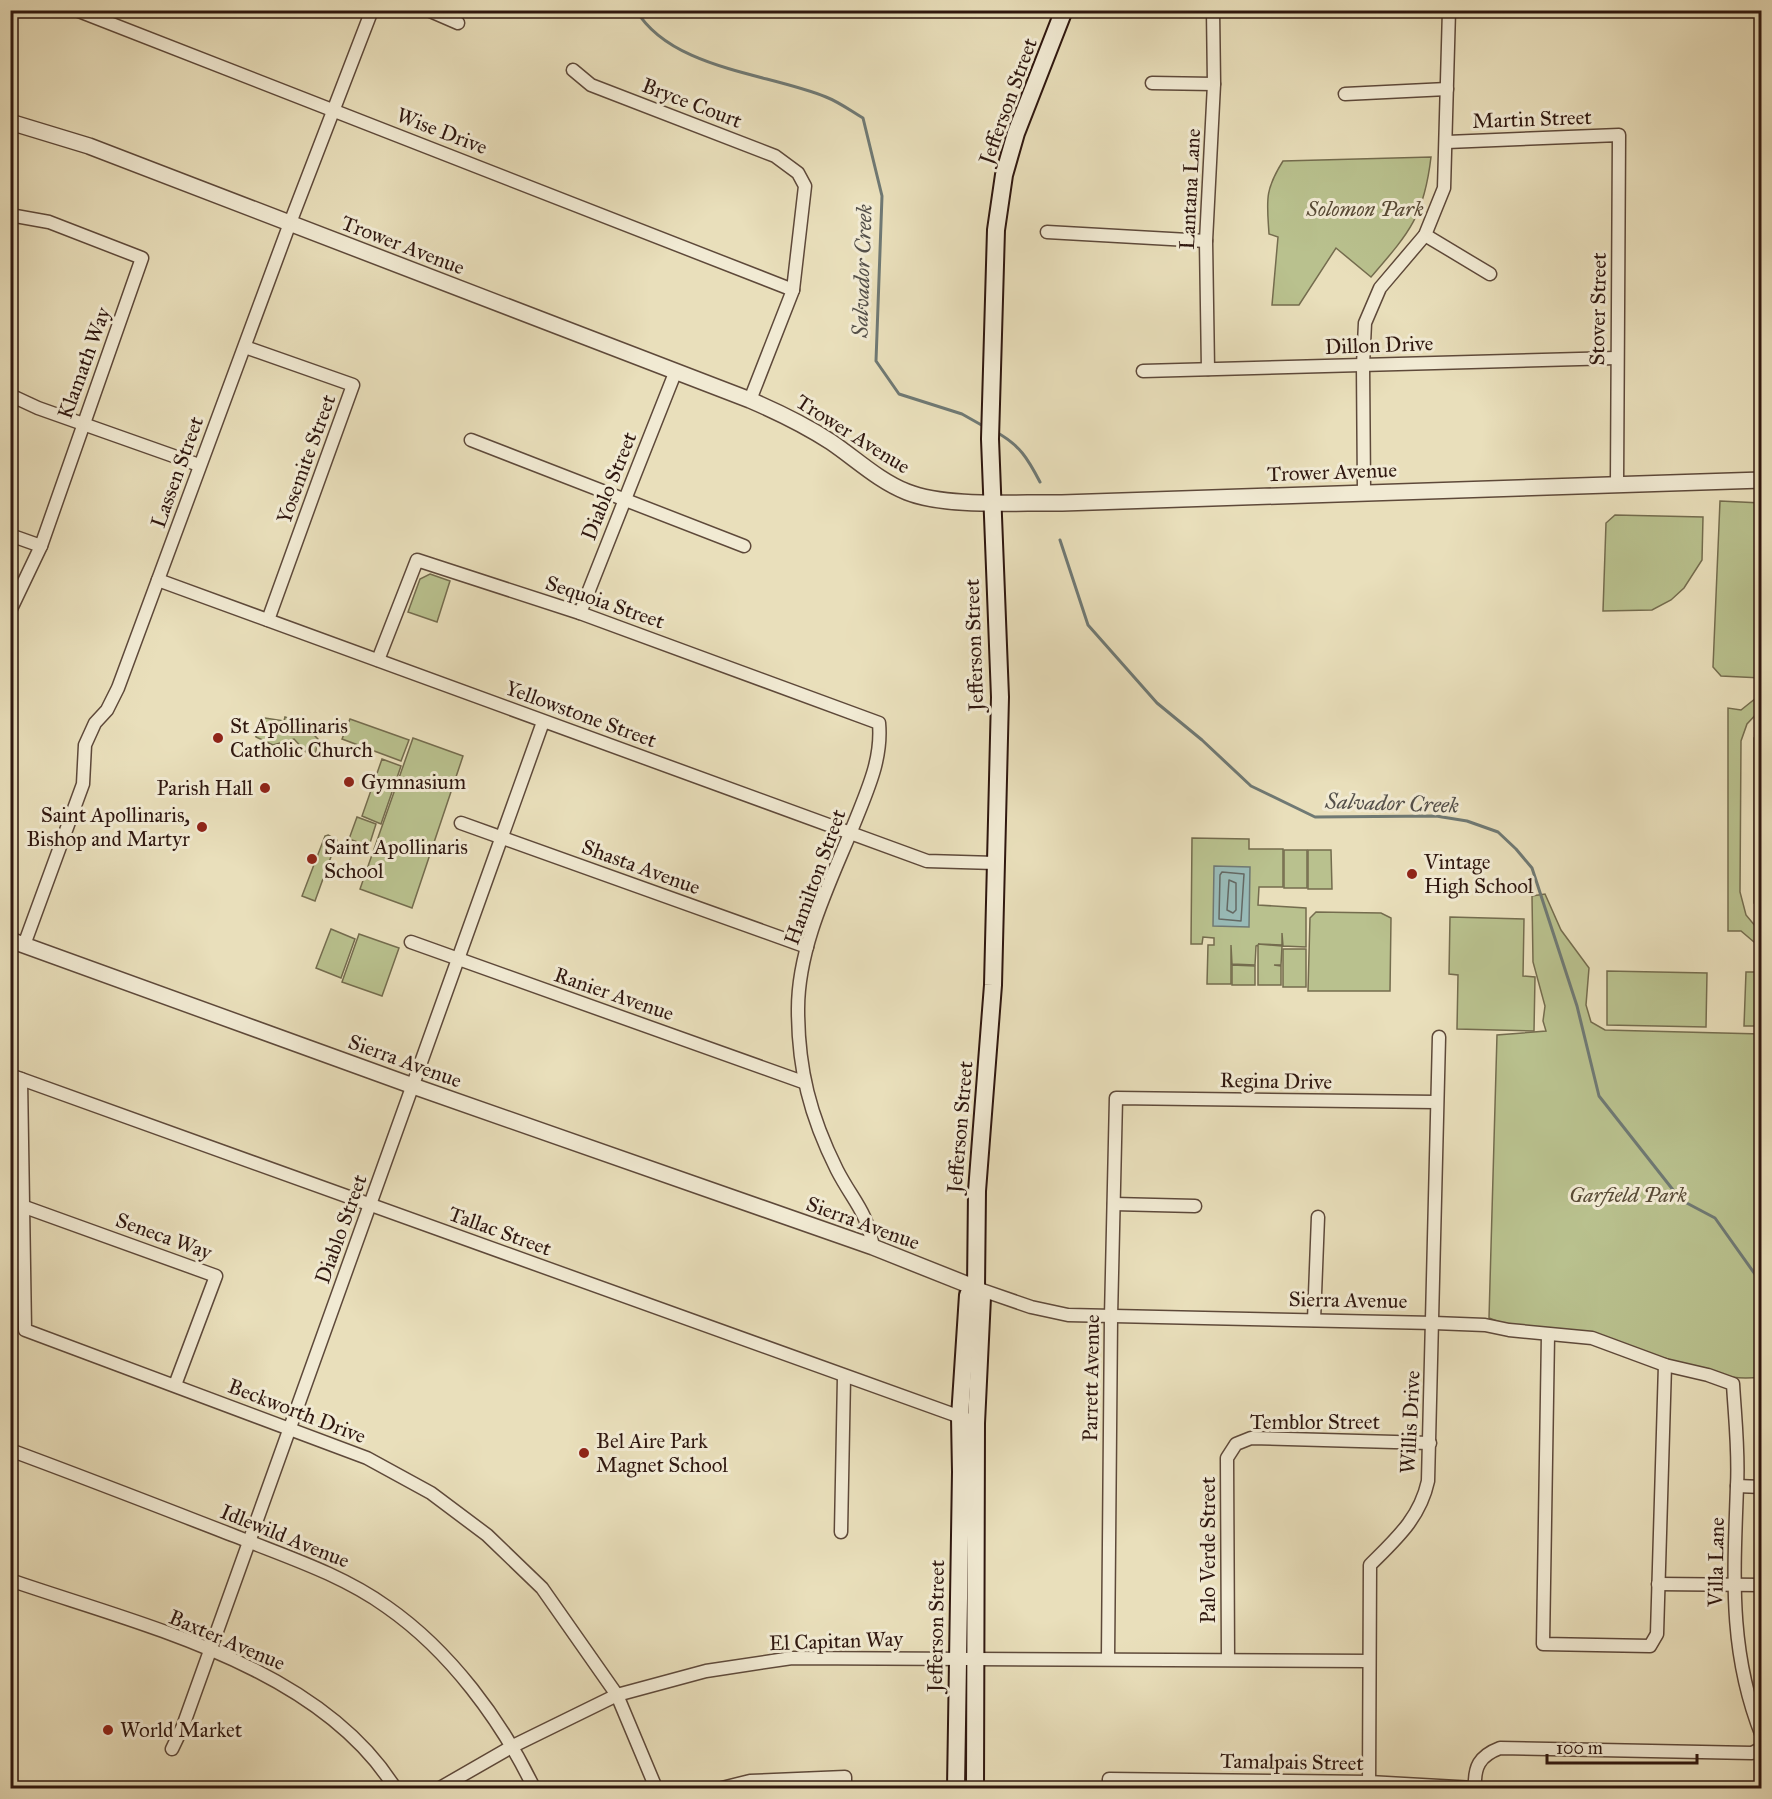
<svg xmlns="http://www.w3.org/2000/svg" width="1772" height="1799" font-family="'IM FELL Great Primer',serif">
<rect width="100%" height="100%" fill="#e9dfbb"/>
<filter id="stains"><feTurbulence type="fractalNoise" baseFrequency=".00333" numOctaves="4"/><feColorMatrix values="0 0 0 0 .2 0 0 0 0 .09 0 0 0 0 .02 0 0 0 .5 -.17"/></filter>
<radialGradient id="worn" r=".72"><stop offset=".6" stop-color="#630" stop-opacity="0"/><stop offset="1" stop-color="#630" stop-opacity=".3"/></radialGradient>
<g fill="#b9c18e" stroke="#746c4e" stroke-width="1.5">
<path d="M1431,157C1424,217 1409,233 1371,277L1336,248L1299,305H1272L1278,237L1269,234C1267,201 1264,191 1283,161Z"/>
<path d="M1720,501L1761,503V678L1721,676L1713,667Z"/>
<path d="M1615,515L1703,517L1702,560L1684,588L1671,600L1652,610L1603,611L1606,523Z"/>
<path d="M430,574L450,581L437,622L408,612L420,579Z"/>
<path d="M1761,694V709L1747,724L1741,741L1740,892L1746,915L1761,933V948L1741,931H1728V708L1741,710Z"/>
<path d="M285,717L302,723L318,739L315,756L309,755L294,739L273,745L256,737L255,731L259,721L265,718L284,721Z"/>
<path d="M350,719L409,740L401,761L342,739Z"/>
<path d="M413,738L463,756L412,908L360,889Z"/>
<path d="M1754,738H1762L1761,903H1754Z"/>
<path d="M382,759L401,766L381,824L362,816Z"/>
<path d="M357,817L376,824L369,846L349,839Z"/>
<path d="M328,835L337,840L315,901L302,896L325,836Z"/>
<path d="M1192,838L1249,839V849H1283V887H1259L1258,905L1306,908V947L1283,946L1282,933V945L1258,944L1282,946L1281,965H1274L1281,966V985H1258V945L1256,946L1255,965L1232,964L1231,945V984H1207L1208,945H1214V938L1203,937L1202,944H1191Z"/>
<rect x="1284" y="850" width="23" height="38"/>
<path d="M1308,850H1331L1332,889H1308Z"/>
<path d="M1545,894L1561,930L1589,968L1586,1005L1591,1022L1605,1030L1761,1034V1377C1718,1383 1678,1362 1637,1352C1587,1339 1536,1337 1489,1318L1497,1035L1546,1031L1543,1021L1545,1006L1533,962L1532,896Z"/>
<path d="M1316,912L1381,913L1391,918L1390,991H1308L1310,918Z"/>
<path d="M1450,917L1524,919L1523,976L1535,977L1534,1031L1457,1029L1458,975L1449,974Z"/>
<path d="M331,929L355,939L341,978L316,968Z"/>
<path d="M359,934L399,948L382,996L342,982Z"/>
<rect x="1283" y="949" width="23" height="38"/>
<path d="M1232,965L1255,966V985H1232Z"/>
<path d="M1607,971L1707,973L1706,1027L1607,1025Z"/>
<path d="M1746,972H1761V1026H1744Z"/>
</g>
<path fill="#99bbb8" stroke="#6f7974" stroke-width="1.5" d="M1214,866L1250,867L1249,927L1213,926Z"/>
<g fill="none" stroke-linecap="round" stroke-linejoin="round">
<g stroke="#646964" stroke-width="1.5">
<path d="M1222,872L1244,874L1241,921L1219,919L1220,875Z"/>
<path d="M1229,880L1236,883V910L1233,913L1227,910Z"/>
</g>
<g stroke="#6f7974" stroke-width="3">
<path d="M636,10C671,69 767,73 826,97C839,102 851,111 863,118L882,196L876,361L899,394L962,414L985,427"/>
<path d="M996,432C1020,445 1028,459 1040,482"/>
<path d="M1060,540L1088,625L1157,703L1202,740L1251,786L1315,817L1436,816L1467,821L1498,832L1516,849L1532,868L1577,1006L1599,1096L1681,1200L1715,1218L1762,1284"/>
</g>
<g stroke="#5e493a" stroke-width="15">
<g id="minor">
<path d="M76,10L793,290"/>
<path d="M428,10L458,23"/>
<path d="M573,70L591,85L775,156L798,173L805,186L793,290L750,400"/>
<path d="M1152,83L1214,84"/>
<path d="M1345,94L1447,89"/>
<path d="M1447,142L1619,135L1617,484"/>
<path d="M10,215L49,222L142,258L41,546L10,611"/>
<path d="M1047,232L1206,241"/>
<path d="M1425,235L1490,274"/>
<path d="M245,347L353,385L268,620"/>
<path d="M1208,369L1206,241L1214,84L1213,10"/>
<path d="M1143,371L1616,358"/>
<path d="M10,395L38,408L199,465"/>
<path d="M471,440L744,546"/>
<path d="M1364,491L1363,365L1365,323L1380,288L1425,235L1444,188L1449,10"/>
<path d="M10,535L41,546"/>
<path d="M158,580L927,861L995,863"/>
<path d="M580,613L675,373"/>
<path d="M378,660L417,560L580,613L879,723C882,756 870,784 858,814C834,875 798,942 798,1009C798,1069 810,1116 837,1170C853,1201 867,1211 873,1247"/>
<path d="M461,823L807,947"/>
<path d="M411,942L803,1082"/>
<path d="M24,945L83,784L85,745L95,723L107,710L118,688L290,223L372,10"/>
<path d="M10,1075L966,1419"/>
<path d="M21,1079L25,1330L367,1458L431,1493L487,1535L542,1588L617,1695L656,1788"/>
<path d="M1114,1204L1195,1206"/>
<path d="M22,1206L216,1276L175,1385"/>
<path d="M976,1288L1031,1307L1068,1315L1434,1323L1485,1325L1509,1330L1592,1338L1665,1365L1708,1375L1733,1384C1735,1418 1739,1452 1737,1486C1734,1574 1728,1651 1762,1736"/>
<path d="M1314,1320L1318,1217"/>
<path d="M1548,1335L1543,1644L1650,1646L1657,1634L1665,1365"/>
<path d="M10,1450C86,1478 160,1507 235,1536C287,1557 341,1574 387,1607C450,1651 501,1720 534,1788"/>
<path d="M1737,1486L1762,1487"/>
<path d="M841,1532L844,1377"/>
<path d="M10,1580C140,1625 318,1665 395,1788"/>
<path d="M1658,1584L1762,1585"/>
<path d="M1108,1658L1111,1317L1116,1098L1436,1102"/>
<path d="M1228,1659L1227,1458L1236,1444L1251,1438L1430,1443"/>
<path d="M172,1749L183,1726L543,722"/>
<path d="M440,1788L513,1746L617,1695L706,1671L792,1658L1369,1661"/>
<path d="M722,1788L750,1781L845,1777V1788"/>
<path d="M1109,1788V1779L1369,1782L1475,1788"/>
<path d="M1369,1788L1370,1565C1396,1539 1420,1518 1428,1481L1439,1037"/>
<path d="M1475,1788C1474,1767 1479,1756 1500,1748L1752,1753L1762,1748"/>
</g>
</g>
<g stroke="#5e493a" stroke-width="18">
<g id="tertiary">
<path d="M10,122L89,146L750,400C778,412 805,425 831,442C856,459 879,481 907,492C947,508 1019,502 1062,503L1762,480"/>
<path d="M10,940L413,1086L873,1247L976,1288"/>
</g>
</g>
<g stroke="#2f170f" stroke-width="20">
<g id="secondary">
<path d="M956,1788L961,1472L960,1417L968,1295L976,1288"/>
<path d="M975,1788L976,1423L982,1297L976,1288L977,1191L993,985L1000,697L990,439L996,230L1004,175L1016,133L1064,10"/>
</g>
</g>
<use href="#minor" stroke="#f1ead3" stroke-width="12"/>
<use href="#tertiary" stroke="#f1ead3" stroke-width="15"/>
<use href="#secondary" stroke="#f1ead3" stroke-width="16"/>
</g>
<g fill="#8f2418" stroke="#f1ead3" stroke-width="2">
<circle cx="218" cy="738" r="6"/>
<circle cx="349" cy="782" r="6"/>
<circle cx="265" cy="788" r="6"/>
<circle cx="202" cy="827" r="6"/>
<circle cx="312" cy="859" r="6"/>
<circle cx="1412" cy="874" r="6"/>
<circle cx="584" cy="1453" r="6"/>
<circle cx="108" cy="1730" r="6"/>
</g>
<g text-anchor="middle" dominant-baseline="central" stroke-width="6" stroke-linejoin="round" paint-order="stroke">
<g font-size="21" fill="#2f170f" stroke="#f1ead3">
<text transform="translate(1008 101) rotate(-70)">Jefferson Street</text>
<text transform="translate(692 103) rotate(21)">Bryce Court</text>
<text transform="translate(1532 119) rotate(-2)">Martin Street</text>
<text transform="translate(442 131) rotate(21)">Wise Drive</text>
<text transform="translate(1190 189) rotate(-87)">Lantana Lane</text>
<text transform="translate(403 245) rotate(21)">Trower Avenue</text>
<text transform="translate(1598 309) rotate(-89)">Stover Street</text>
<text transform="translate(1379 345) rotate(-2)">Dillon Drive</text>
<text transform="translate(84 363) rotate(-70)">Klamath Way</text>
<text transform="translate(853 434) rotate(32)">Trower Avenue</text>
<text transform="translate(306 459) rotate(-70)">Yosemite Street</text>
<text transform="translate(177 472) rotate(-70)">Lassen Street</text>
<text transform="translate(1332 472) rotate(-2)">Trower Avenue</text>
<text transform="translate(609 486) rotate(-68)">Diablo Street</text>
<text transform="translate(605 602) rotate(19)">Sequoia Street</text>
<text transform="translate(974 645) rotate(-92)">Jefferson Street</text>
<text transform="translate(581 714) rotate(20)">Yellowstone Street</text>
<text transform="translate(641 867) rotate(20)">Shasta Avenue</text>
<text transform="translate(815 877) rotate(-70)">Hamilton Street</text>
<text transform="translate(614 994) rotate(19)">Ranier Avenue</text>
<text transform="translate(405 1061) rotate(20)">Sierra Avenue</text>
<text transform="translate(1276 1081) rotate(1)">Regina Drive</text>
<text transform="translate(960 1127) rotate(-85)">Jefferson Street</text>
<text transform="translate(863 1223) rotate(20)">Sierra Avenue</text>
<text transform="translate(341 1229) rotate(-70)">Diablo Street</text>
<text transform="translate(500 1231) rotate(20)">Tallac Street</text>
<text transform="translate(164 1236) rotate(20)">Seneca Way</text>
<text transform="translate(1348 1300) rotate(1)">Sierra Avenue</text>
<text transform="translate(1091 1378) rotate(-89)">Parrett Avenue</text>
<text transform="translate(297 1411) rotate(21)">Beckworth Drive</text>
<text x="1315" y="1422">Temblor Street</text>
<text transform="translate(1410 1422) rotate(-87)">Willis Drive</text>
<text transform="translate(285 1536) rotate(22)">Idlewild Avenue</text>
<text transform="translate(1208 1550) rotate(-90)">Palo Verde Street</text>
<text transform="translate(1716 1562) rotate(-89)">Villa Lane</text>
<text transform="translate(936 1626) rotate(-89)">Jefferson Street</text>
<text transform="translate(227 1640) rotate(23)">Baxter Avenue</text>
<text transform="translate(836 1641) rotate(-2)">El Capitan Way</text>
<text transform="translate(1292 1762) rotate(1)">Tamalpais Street</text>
</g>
<g font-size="21" font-style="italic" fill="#584a35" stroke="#f1ead3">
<text x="1365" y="209">Solomon Park</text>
<text x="1628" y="1195">Garfield Park</text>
</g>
<g font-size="21" fill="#2f170f" stroke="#f1ead3" text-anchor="start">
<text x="230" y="726">St Apollinaris<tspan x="230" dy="24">Catholic Church</tspan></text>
<text x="361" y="782">Gymnasium</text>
<text x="253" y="788" text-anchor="end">Parish Hall</text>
<text x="190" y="815" text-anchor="end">Saint Apollinaris,<tspan x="190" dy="24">Bishop and Martyr</tspan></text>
<text x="324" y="847">Saint Apollinaris<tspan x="324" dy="24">School</tspan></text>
<text x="1424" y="862">Vintage<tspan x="1424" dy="24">High School</tspan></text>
<text x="596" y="1441">Bel Aire Park<tspan x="596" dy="24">Magnet School</tspan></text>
<text x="120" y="1730">World Market</text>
</g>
<g font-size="22" font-style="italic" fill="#54504a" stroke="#f1ead3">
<text transform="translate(862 271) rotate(-88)">Salvador Creek</text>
<text transform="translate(1392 803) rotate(2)">Salvador Creek</text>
</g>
</g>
<rect width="1772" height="1799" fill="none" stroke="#e9dfbb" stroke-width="36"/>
<rect x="12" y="12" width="1748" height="1775" fill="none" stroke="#2f170f" stroke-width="3"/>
<rect x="18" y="18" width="1736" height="1763" fill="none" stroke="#2f170f" stroke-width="1.5"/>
<path d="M1547 1754v9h150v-9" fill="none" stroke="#2f170f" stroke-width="3"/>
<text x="1556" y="1754" font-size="18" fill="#2f170f" stroke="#f1ead3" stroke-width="4.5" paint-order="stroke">100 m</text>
<rect width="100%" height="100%" filter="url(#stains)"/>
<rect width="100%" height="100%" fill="url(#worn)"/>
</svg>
